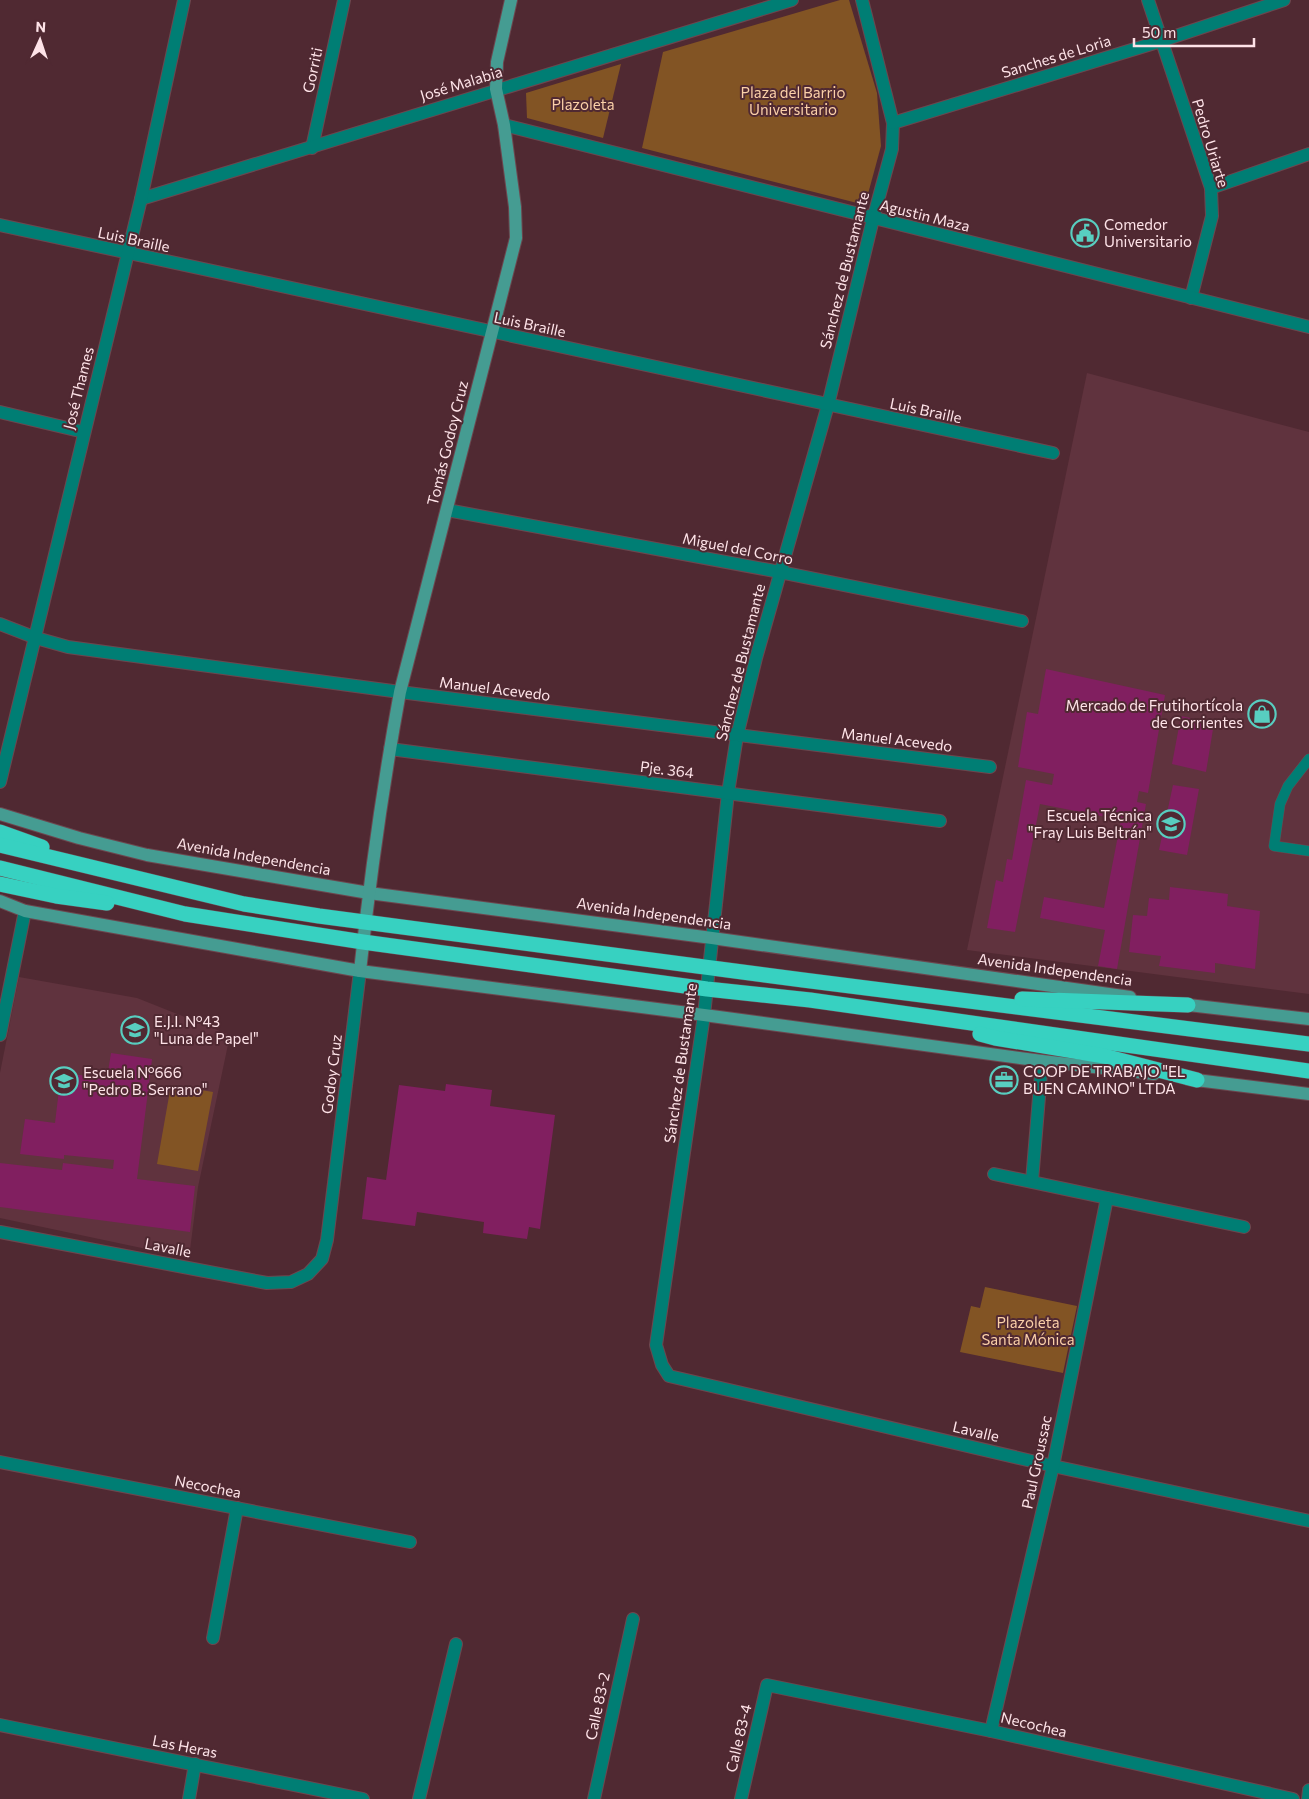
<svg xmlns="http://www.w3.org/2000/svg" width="1309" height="1799" font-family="Commissioner,sans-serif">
<rect width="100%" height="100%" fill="#502932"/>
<g fill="#60333e">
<path d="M1087,373L1309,432V994L967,950Z"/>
<path d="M19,977L137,998L230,1035L198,1187L189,1258L0,1218V1073Z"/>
</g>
<g fill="#825424">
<path d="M840,0H849L877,93L881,146L865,205L642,148L663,52Z"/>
<path d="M621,64L603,138L527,118L526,93Z"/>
<path d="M171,1085L213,1092L198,1171L157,1164Z"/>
<path d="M985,1287L1077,1306L1063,1373L960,1352L971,1306L980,1308Z"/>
</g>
<g fill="#811f60">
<path d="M1046,669L1165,695L1148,793L1139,791L1137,802L1146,804L1117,969L1098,966L1105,930L1040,918L1044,897L1104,908L1121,820L1040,804L1015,932L987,928L996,880L1003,882L1007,859L1012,860L1026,780L1052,785L1054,774L1018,767L1027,712L1038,714Z"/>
<path d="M1181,716L1214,723L1206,772L1172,764Z"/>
<path d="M1173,785L1199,789L1187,855L1159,850Z"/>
<path d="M1170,887L1228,894L1227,906L1260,911L1255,969L1215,963V973L1159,966L1161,956L1129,952L1133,915L1147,916L1149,898L1169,900Z"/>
<path d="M111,1053L152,1059L137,1179L195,1186L190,1232L0,1207V1163L62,1170L63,1163L113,1169L114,1160L64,1155V1159L20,1154L25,1119L55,1123L61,1073L107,1078Z"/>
<path d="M446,1084L492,1090L490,1106L555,1115L540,1229L529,1227L527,1239L483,1233L484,1222L417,1212L415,1226L362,1219L367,1177L386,1180L399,1085L445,1091Z"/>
</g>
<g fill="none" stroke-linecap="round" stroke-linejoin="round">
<g stroke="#6c474f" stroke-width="11">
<path id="lane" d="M1309,759L1288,786L1280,804L1274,846L1309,851"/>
</g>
<g stroke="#6c474f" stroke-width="14">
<g id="street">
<path d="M862,0L893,123L892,149L873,219L828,405L756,658L737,736L728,793L704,1015L656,1345L662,1365L669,1376L1053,1466L1309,1521"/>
<path d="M1148,0L1211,188L1212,216L1191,298"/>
<path d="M893,123L1161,41L1284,0"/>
<path d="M504,125L1309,327"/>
<path d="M312,148L344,0"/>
<path d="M1211,188L1309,154"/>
<path d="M141,199L792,0"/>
<path d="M0,225L1053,453"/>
<path d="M0,412L84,432"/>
<path d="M447,510L780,572L1022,621"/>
<path d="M0,624L36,638L68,647L400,692L990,767"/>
<path d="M390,749L940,821"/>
<path d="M0,782L141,199L184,0"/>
<path d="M0,1035L25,911"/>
<path d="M994,1174L1244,1227"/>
<path d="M1032,1181L1042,1061"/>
<path d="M0,1232L267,1283L291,1282L308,1274L322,1259L327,1240L360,971"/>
<path d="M0,1462L410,1542"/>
<path d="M213,1638L237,1508"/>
<path d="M0,1725L363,1799"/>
<path d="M991,1731L1053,1466L1107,1198"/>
<path d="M189,1799L195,1764"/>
<path d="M419,1799L456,1644"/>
<path d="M594,1799L633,1619"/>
<path d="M741,1799L767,1685L991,1731L1293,1799"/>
<path d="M1308,1799L1309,1790"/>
</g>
</g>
<g stroke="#6c474f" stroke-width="14">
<g id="secondary">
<path d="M0,814L79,838L147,855L369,893L712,938L1130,997"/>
<path d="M0,901L25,911L360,971L704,1015L1042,1061L1154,1074"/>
<path d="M360,971C370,878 383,785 400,692L516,238L515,207L504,125L496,89L497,62L511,0"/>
<path d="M1180,1004L1309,1019"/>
<path d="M1188,1079L1309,1094"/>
</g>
</g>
<g stroke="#6c474f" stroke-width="16">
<g id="highway">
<path d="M0,832L42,847"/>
<path d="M0,845L244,904L319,916L803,980L1309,1044"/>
<path d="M0,868L185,914L363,942L707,989L810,1000L1309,1071"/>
<path d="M0,884L56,896L107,903"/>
<path d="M1022,999L1188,1005"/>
<path d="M980,1034L995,1038L1104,1056L1197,1080"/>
</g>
</g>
<use href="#lane" stroke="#007e74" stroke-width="10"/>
<use href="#street" stroke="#007e74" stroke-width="12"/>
<use href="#secondary" stroke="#459c92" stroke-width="12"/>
<use href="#highway" stroke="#37d1c1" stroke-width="15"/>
</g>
<defs>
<g id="civic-ring" transform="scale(1.4375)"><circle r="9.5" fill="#502932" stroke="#58cec0" stroke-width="1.5"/><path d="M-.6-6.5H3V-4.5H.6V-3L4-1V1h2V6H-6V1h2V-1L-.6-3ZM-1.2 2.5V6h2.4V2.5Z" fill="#58cec0"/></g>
<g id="shop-ring" transform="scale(1.4375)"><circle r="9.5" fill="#502932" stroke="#58cec0" stroke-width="1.5"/><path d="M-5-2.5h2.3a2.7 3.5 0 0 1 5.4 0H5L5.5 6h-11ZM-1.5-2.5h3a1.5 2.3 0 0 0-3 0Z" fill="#58cec0"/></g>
<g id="school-ring" transform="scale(1.4375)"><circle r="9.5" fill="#502932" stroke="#58cec0" stroke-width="1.5"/><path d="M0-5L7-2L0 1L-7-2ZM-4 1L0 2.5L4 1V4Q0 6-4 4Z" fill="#58cec0"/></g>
<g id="office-ring" transform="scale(1.4375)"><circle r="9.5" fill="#502932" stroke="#58cec0" stroke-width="1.5"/><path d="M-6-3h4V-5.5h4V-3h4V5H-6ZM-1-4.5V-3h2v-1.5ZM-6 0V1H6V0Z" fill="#58cec0"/></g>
</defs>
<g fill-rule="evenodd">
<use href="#civic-ring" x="1085" y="233"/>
<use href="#shop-ring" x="1262" y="714"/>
<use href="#school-ring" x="1171" y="824"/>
<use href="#school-ring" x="135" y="1030"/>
<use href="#office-ring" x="1004" y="1080"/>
<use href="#school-ring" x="64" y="1081"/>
</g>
<g text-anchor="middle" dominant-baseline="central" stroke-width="4" stroke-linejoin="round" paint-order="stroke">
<g font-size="15" fill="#fee3e8" stroke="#502932">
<text transform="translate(1056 56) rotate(-17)">Sanches de Loria</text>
<text transform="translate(312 70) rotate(-78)">Gorriti</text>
<text transform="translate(461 83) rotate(-17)">José Malabia</text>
<text transform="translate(1211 143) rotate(73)">Pedro Uriarte</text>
<text transform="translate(925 215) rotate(14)">Agustin Maza</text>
<text transform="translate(134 239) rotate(12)">Luis Braille</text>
<text transform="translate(844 270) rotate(-76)">Sánchez de Bustamante</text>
<text transform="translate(530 324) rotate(12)">Luis Braille</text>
<text transform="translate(78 388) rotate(-76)">José Thames</text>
<text transform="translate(926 410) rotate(12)">Luis Braille</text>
<text transform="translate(447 443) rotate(-76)">Tomás Godoy Cruz</text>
<text transform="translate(738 548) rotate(11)">Miguel del Corro</text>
<text transform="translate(740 662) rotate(-76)">Sánchez de Bustamante</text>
<text transform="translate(495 688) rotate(7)">Manuel Acevedo</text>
<text transform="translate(897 739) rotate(7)">Manuel Acevedo</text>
<text transform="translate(667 769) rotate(7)">Pje. 364</text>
<text transform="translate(254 856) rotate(10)">Avenida Independencia</text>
<text transform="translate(654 913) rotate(8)">Avenida Independencia</text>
<text transform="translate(1055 969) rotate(8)">Avenida Independencia</text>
<text transform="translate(680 1063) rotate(-82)">Sánchez de Bustamante</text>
<text transform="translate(331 1074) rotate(-83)">Godoy Cruz</text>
<text transform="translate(168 1247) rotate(11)">Lavalle</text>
<text transform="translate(976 1431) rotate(13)">Lavalle</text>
<text transform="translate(1036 1462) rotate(-78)">Paul Groussac</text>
<text transform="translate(208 1486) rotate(11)">Necochea</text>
<text transform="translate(597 1706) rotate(-78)">Calle 83-2</text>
<text transform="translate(1034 1724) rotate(13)">Necochea</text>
<text transform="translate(738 1738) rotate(-77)">Calle 83-4</text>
<text transform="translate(185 1746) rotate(11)">Las Heras</text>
</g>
<g font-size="15" fill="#fbd0a8" stroke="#502932">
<text x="793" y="92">Plaza del Barrio<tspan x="793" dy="17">Universitario</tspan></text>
<text x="583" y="104">Plazoleta</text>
<text x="1028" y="1322">Plazoleta<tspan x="1028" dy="17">Santa Mónica</tspan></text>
</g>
<g font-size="15" fill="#fee3e8" stroke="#502932" text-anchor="start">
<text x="1104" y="224">Comedor<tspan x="1104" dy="17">Universitario</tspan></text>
<text x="1243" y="705" text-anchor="end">Mercado de Frutihortícola<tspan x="1243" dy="17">de Corrientes</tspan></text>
<text x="1152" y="815" text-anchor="end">Escuela Técnica<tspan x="1152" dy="17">"Fray Luis Beltrán"</tspan></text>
<text x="154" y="1021">E.J.I. Nº43<tspan x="154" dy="17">"Luna de Papel"</tspan></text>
<text x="1023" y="1071">COOP DE TRABAJO "EL<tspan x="1023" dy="17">BUEN CAMINO" LTDA</tspan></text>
<text x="83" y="1072">Escuela Nº666<tspan x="83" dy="17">"Pedro B. Serrano"</tspan></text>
</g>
</g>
<g transform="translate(40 40) rotate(3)" stroke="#502932" stroke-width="4" paint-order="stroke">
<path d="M0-4L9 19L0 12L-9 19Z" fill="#fee3e8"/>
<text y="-8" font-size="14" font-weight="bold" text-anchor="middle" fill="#fee3e8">N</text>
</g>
<path d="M1134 38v8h120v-8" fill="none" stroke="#fee3e8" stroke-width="2.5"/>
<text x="1142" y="38" font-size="15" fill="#fee3e8" stroke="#502932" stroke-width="4" paint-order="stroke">50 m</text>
</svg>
